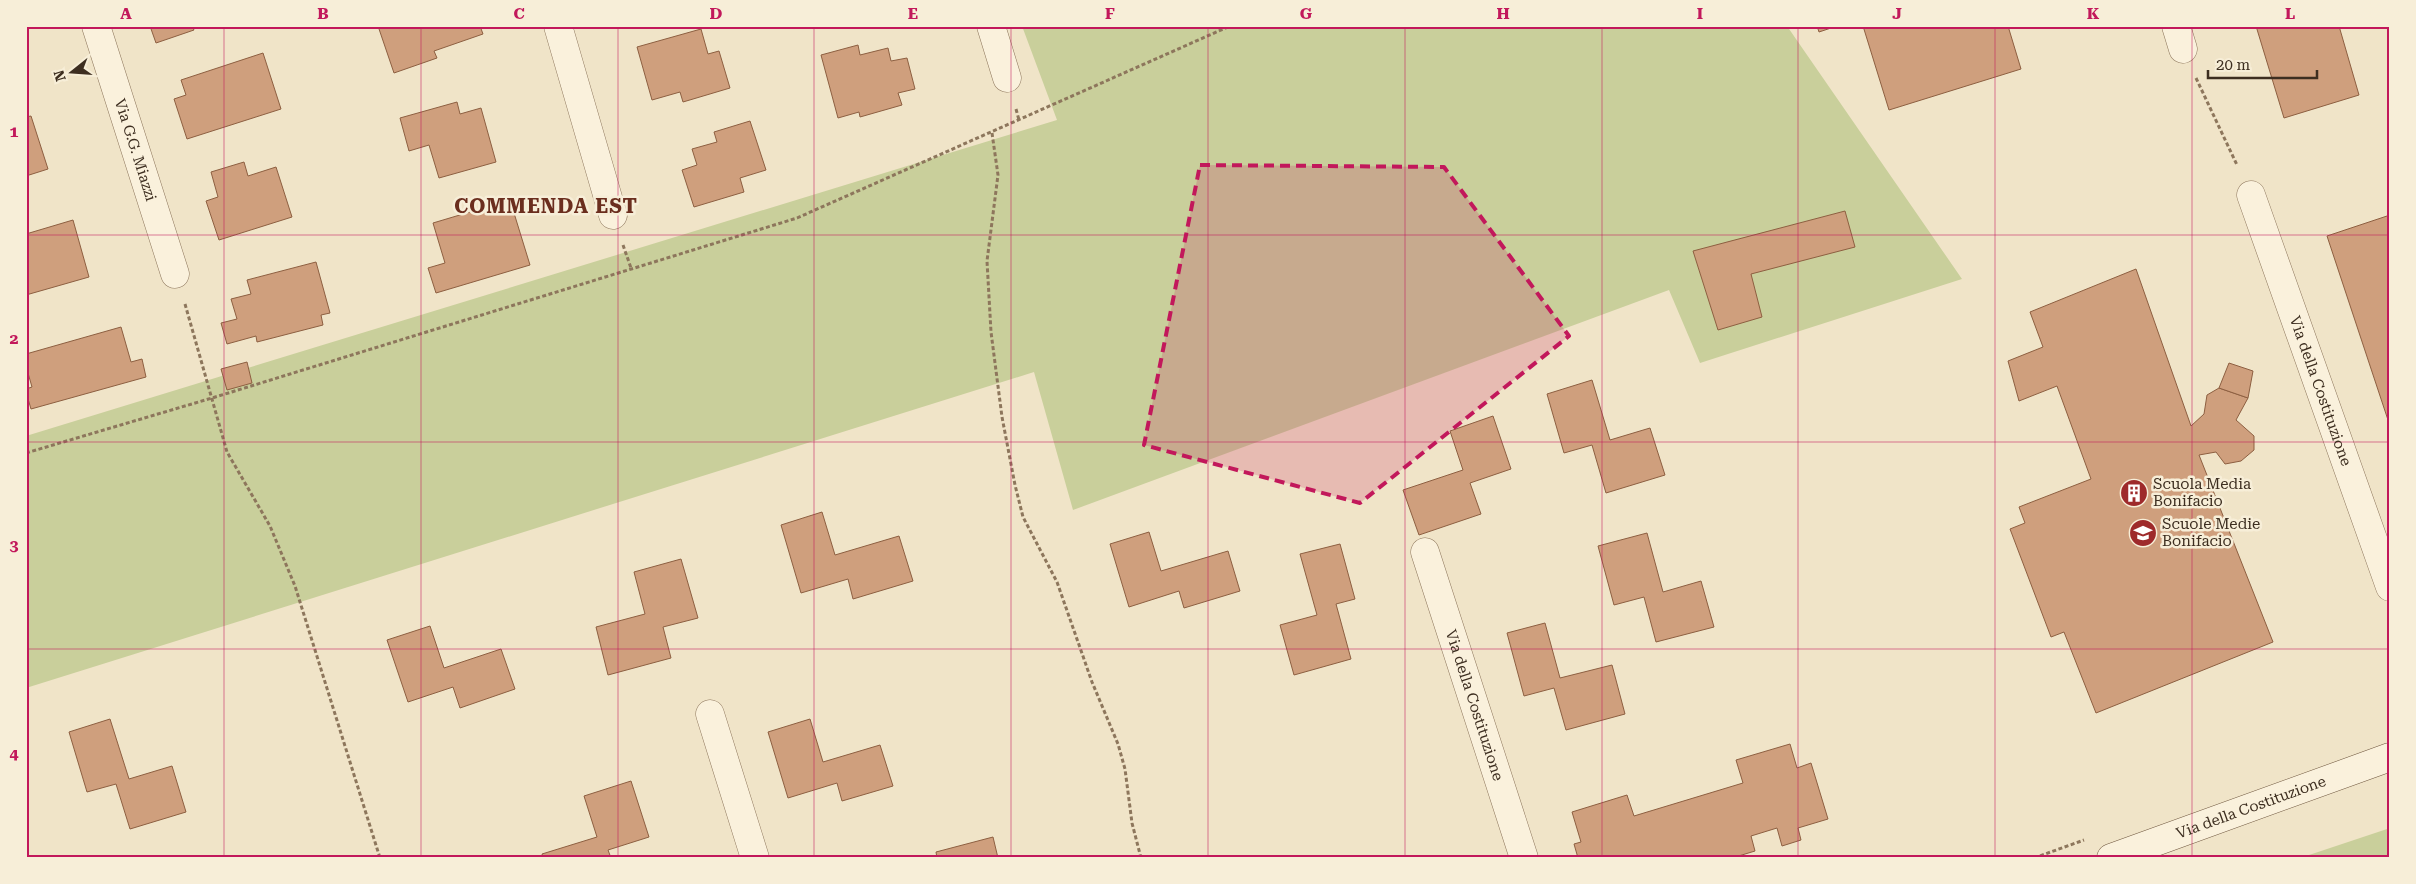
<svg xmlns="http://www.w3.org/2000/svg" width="2416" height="884" font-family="'Roboto Serif',serif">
<rect width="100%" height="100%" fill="#f0e4c8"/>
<g fill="#c9cf9b">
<path d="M1022,26H1787L1962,279L1700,363L1669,290L1073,510L1034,372L26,688V436L1057,120Z"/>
<path d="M2390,828V858H2300Z"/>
</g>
<g fill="#cf9f7d" stroke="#8d5f41">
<path d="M150,26H192L194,30L156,43Z"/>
<path d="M378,26H480L483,34L434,51L437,58L394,73Z"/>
<path d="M1817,26H1837L1819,32Z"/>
<path d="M1863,26H2008L2021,69L1889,110Z"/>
<path d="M2256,26H2339L2359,95L2284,118Z"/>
<path d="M701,29L708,54L719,51L730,88L683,102L680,92L652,100L637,47Z"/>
<path d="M858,45L860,55L888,48L891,61L907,58L915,89L898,93L902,105L860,117L859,112L838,118L821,55Z"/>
<path d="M263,53L281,109L187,139L174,99L186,95L181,80Z"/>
<path d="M457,102L460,114L481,108L496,162L439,178L429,145L409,151L400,118Z"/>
<path d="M31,116L48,169L26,176V117Z"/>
<path d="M750,121L766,170L740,178L744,192L694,207L682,170L697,165L692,149L717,142L714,132Z"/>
<path d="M244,162L248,176L276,167L292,217L219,240L206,201L218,197L211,172Z"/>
<path d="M510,200L530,265L436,293L428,268L445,263L433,223Z"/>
<path d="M1845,211L1855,247L1751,274L1762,317L1718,330L1693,251Z"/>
<path d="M2390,215V426L2327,236Z"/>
<path d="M73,220L89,277L26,295V234Z"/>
<path d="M316,262L330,313L321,315L323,325L257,342L256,336L227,344L221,323L237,319L231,299L251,294L247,280Z"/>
<path d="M2136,269L2191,426L2204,414L2207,395L2219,388L2248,398L2236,420L2254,436V450L2241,461L2225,464L2216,452L2199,455L2273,642L2096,713L2064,632L2051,637L2010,529L2025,523L2019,507L2091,479L2057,386L2019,401L2008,361L2043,347L2030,312Z"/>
<path d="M121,327L131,362L142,359L146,377L31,409L26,392V389L32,387L26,366V354Z"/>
<path d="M247,362L252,383L227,390L221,369Z"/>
<path d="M2229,363L2253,371L2248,398L2219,388Z"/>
<path d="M1592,380L1610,440L1650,428L1665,475L1606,493L1592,445L1564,453L1547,394Z"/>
<path d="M1493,416L1511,469L1470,483L1481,514L1419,535L1403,490L1463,470L1450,431Z"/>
<path d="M822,512L835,555L899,536L913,581L853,599L848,579L801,593L781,525Z"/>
<path d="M1149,532L1161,571L1228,551L1240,591L1184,608L1179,591L1129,607L1110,544Z"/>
<path d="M1647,533L1663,592L1701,581L1714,627L1656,642L1644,597L1614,605L1598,546Z"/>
<path d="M1340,544L1355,599L1336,604L1351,659L1294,675L1280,625L1317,615L1300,554Z"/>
<path d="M681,559L698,618L663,627L671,658L608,675L596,627L645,614L634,572Z"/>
<path d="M1545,623L1560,678L1612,665L1625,714L1566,730L1554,688L1524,696L1507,633Z"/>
<path d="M430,626L444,668L501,649L515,689L460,708L453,687L408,702L387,640Z"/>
<path d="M110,719L129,779L172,766L186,812L130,829L116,784L87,792L69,732Z"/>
<path d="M810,719L823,762L880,745L893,786L842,801L837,783L788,798L768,732Z"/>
<path d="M1790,744L1797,768L1811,763L1828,819L1798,828L1801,840L1782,846L1777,828L1751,836L1755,851L1732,858H1578L1574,844L1581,842L1572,812L1627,795L1634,816L1743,783L1736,760Z"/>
<path d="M631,781L649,837L608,850L611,858H543L542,854L597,837L584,796Z"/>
<path d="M993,837L998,858H937L936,852Z"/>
</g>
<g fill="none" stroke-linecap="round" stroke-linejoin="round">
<g stroke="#8d765c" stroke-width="29">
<g id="street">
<path id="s1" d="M96,26L175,274"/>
<path d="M558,26L613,215"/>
<path d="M991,26L1007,78"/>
<path d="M2176,26L2183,49"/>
<path id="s2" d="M2251,195L2390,587"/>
<path id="s3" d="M1425,552L1524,858"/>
<path d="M710,714L755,858"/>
</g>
</g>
<g stroke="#6f573f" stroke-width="29">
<g id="secondary">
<path id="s4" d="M2111,858L2390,757"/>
</g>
</g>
<g stroke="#8d765c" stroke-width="3" stroke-dasharray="4 2.5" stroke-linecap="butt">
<path d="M2196,78L2237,165"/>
<path d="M1016,109L1019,120"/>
<path d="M992,133L998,175L987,261L991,332L1002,417L1015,485L1023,517L1057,582L1092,682L1118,744L1125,769L1132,823L1141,858"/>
<path d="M623,245L631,268"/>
<path d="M185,304L227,452L270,526L295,586L380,858"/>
<path d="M26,453L212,398L797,218L1230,26"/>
<path d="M2034,858L2084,840"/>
</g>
<use href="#street" stroke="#faf1dc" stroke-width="28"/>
<use href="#secondary" stroke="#faf1dc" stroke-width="28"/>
</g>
<path fill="#c2185b" fill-opacity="0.2" stroke="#c2185b" stroke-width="4" stroke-dasharray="10 6" stroke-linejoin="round" d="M1200,165L1444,167L1569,336L1360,503L1144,445Z"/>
<path fill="none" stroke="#c2185b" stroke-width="1" stroke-opacity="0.55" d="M224,26V858M421,26V858M618,26V858M814,26V858M1011,26V858M1208,26V858M1405,26V858M1602,26V858M1798,26V858M1995,26V858M2192,26V858M26,235H2390M26,442H2390M26,649H2390"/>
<defs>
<g id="building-disc" transform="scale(1.4375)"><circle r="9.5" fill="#9e2a2b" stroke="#f7eed8"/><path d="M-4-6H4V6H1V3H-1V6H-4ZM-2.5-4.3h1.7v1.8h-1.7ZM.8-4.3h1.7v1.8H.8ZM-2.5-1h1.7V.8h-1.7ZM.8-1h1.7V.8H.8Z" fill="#fff"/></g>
<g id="school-disc" transform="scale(1.4375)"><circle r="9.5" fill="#9e2a2b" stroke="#f7eed8"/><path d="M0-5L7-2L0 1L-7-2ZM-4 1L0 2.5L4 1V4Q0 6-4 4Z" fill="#fff"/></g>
</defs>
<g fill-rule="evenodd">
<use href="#building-disc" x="2134" y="493"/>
<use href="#school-disc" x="2143" y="533"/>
</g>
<g text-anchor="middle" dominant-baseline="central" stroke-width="5" stroke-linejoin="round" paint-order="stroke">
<g font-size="15" fill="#3d2e20" stroke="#f7eed8">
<text stroke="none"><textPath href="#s1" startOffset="130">Via G.G. Miazzi</textPath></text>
<text stroke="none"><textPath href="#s2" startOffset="208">Via della Costituzione</textPath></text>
<text stroke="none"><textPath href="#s3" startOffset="161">Via della Costituzione</textPath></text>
<text stroke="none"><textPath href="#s4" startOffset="149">Via della Costituzione</textPath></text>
</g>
<g font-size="15" fill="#3d2e20" stroke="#f7eed8" text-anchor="start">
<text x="2153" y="484">Scuola Media<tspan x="2153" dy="17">Bonifacio</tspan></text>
<text x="2162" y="524">Scuole Medie<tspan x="2162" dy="17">Bonifacio</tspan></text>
</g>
<g font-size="20" font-weight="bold" letter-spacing="1" fill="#6b2e1e" stroke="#f7eed8">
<text x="546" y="206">COMMENDA EST</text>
</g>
</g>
<rect width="2416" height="884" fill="none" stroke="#f7eed8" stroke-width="55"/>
<g transform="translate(72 72) rotate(253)" stroke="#f7eed8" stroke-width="4" paint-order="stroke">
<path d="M0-4L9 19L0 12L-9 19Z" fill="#3d2e20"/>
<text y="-8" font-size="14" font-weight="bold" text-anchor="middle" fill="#3d2e20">N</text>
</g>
<path d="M2208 70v8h109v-8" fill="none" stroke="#3d2e20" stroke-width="2.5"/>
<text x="2216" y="70" font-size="15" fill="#3d2e20" stroke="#f7eed8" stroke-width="4" paint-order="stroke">20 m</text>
<rect x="28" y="28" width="2360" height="828" fill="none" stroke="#c2185b" stroke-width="2"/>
<g font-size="16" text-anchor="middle" font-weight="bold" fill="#c2185b">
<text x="126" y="19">A</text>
<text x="323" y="19">B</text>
<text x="519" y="19">C</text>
<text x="716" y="19">D</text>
<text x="913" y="19">E</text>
<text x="1110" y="19">F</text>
<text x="1306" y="19">G</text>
<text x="1503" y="19">H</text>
<text x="1700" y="19">I</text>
<text x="1897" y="19">J</text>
<text x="2093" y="19">K</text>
<text x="2290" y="19">L</text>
<text x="14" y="137">1</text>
<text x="14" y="344">2</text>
<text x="14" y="551">3</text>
<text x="14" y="759">4</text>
</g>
</svg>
